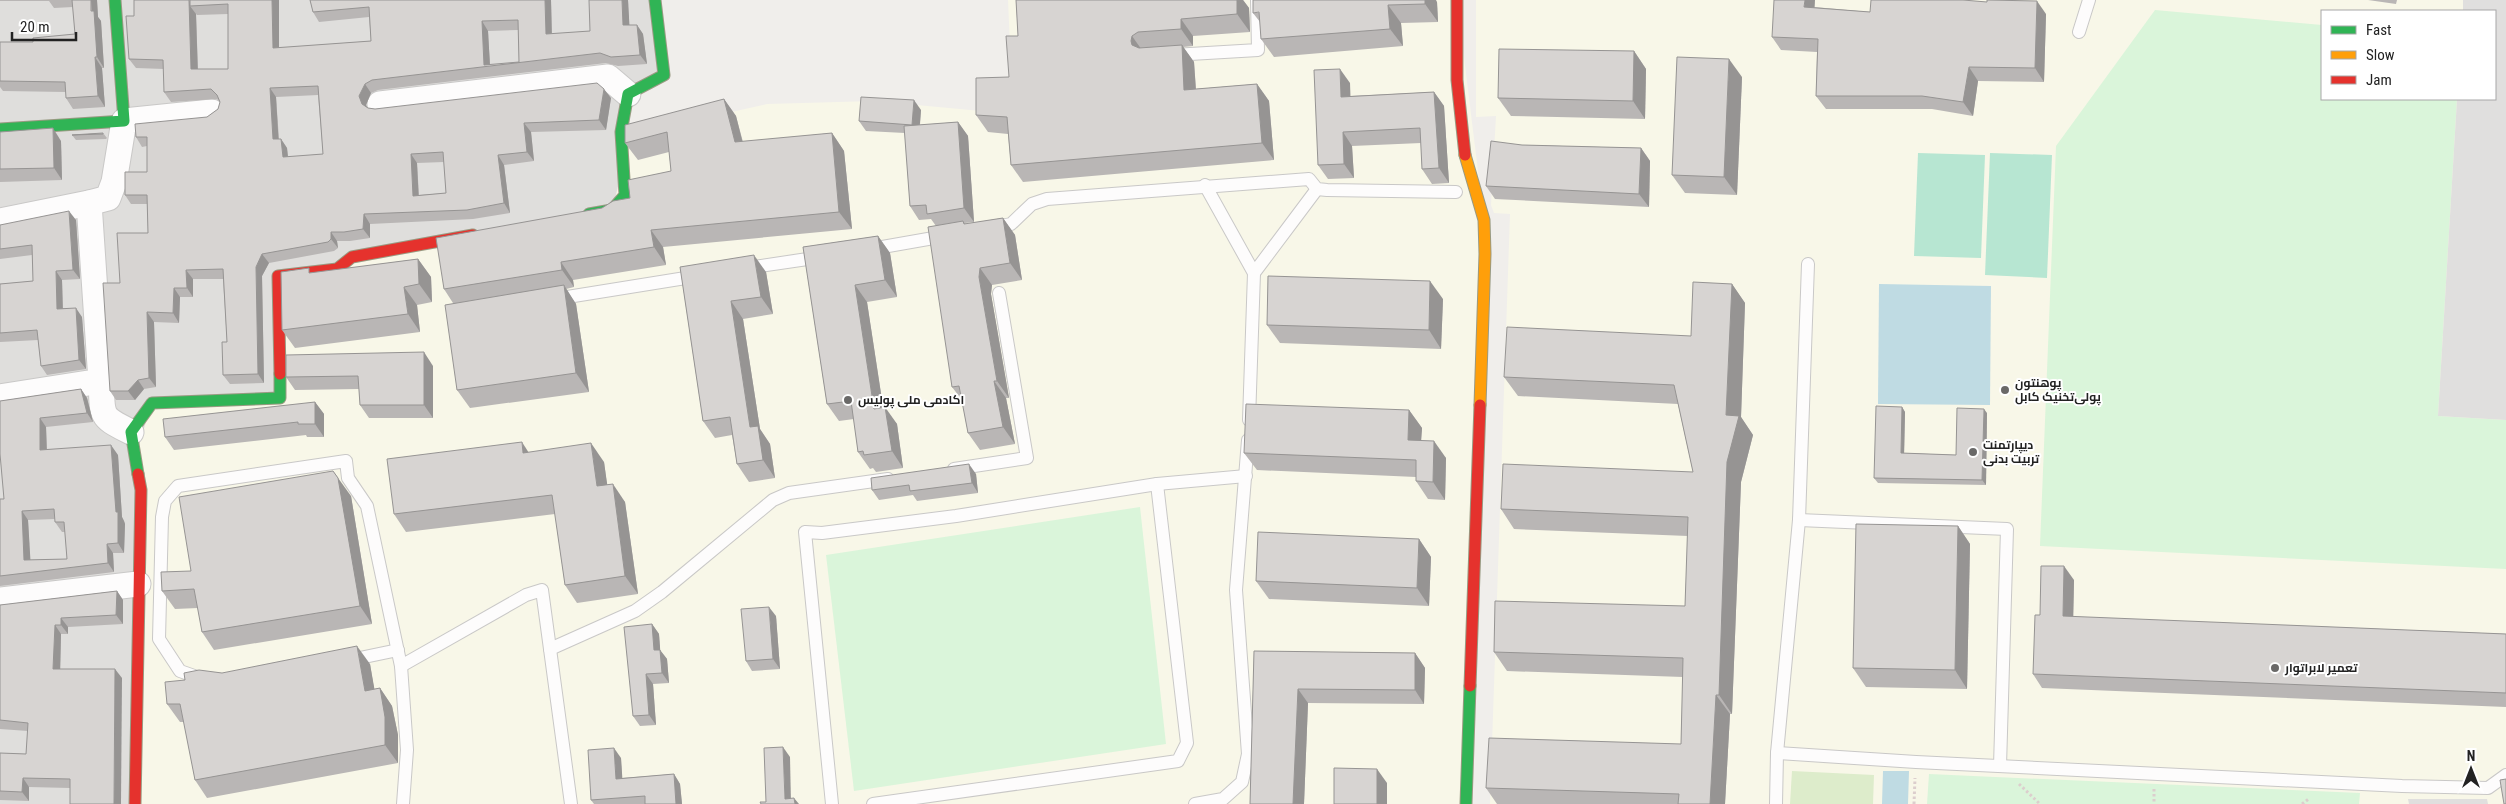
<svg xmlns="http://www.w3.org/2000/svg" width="2506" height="804" font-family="'Roboto Condensed',Cairo,sans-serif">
<rect width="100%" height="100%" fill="#f0eeeb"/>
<path fill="#dfdedc" d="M0,0H655L664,75L628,94L625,195L280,398L135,804H0Z"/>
<g fill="#f8f7e8" fill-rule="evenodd">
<path d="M1008,0H1457L1484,220L1466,804H135V457L152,403L280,398L278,276L612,210L630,140L736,111L767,104L874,101L1013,114Z"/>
<path d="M1476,0H2506V804H1490L1510,214L1494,213L1491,205L1496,116L1476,117ZM2322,11H2495V99H2322Z"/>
</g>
<path fill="#ddeccb" d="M1792,771L1874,775L1873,804H1790Z"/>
<g fill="#daf5da">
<path d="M2155,10L2322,25V99H2457L2438,416L2506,420V569L2040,546L2056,146Z"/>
<path d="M1140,507L1166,744L854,791L826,555Z"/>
<path d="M1929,774L2360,793L2359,804H1927Z"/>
</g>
<g fill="#b7e6d2">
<path d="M1918,153L1985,155L1981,258L1914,256Z"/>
<path d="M1990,153L2052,155L2047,278L1985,275Z"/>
</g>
<g fill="#e0dfde">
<path d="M2463,0H2506V420L2438,416L2457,99H2495V11H2463Z"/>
<path d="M2408,799H2487L2488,804H2409Z"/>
</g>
<g fill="#bfdbe3">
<path d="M1879,284L1991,286L1990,405L1878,404Z"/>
<path d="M1883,771H1909L1908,804H1882Z"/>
</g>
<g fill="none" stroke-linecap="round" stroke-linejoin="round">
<g stroke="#c9c8c7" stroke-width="14">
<g id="lane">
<path d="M2079,32L2089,0"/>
<path d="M1173,55L1258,50L1257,0"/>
<path d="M1205,185L1254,273L1317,189"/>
<path d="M991,228L1011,224L1032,204L1047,199L1309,179L1317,189L1327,190L1456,192"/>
<path d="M871,249L945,236"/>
<path d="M747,268L821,257"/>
<path d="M555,299L698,276"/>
<path d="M1249,420L1254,273"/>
<path d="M954,469L1027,458L999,293"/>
<path d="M1157,484L1246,476"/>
<path d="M1799,520L2007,529L2000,766"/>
<path d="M550,649L635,611L662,592L773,500L789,493L888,479"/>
<path d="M350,660L398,650"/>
<path d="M401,666L407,750L403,804"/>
<path d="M200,678L180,671L159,639L162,517L165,501L178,486L346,461L348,478L367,506L401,666L526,595L542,590L571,804"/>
<path d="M1777,753L1916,762L2402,786L2488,788L2506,775"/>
<path d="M832,804L805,532L822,533L956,516L1157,484L1187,743L1178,761L873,804"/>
<path d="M1195,804L1223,799L1242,782L1248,754L1236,590L1248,440"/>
<path d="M1776,804L1777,753L1799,520L1808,264"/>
</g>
</g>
<g stroke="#c9c8c7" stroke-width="27">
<g id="street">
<path d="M380,104L608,77L628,94"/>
<path d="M0,221L89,203"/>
<path d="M101,381C103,416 98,416 131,432"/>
<path d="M0,397L101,381L89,203L108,198L114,182L124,121L212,112"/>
<path d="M0,600L138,584"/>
</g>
</g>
<g stroke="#999a82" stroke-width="13">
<g id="fast">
<path d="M0,129L124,121L115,0"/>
<path d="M589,214L612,210L625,195L621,132L628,94L664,75L655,0"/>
<path d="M138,474L131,432L152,403L280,398V374"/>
<path d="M1466,804L1470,686"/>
</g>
</g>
<g stroke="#999a82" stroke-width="13">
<path id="slow" d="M1465,155L1484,220L1485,254L1480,405"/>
</g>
<g stroke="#999a82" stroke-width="13">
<g id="jam">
<path d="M1457,0V80L1465,155"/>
<path d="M280,374L278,276L337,269L352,257L473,235"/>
<path d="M1470,686L1480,405"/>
<path d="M135,804L141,490L138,474"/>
</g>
</g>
<g stroke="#dccecd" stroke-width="3" stroke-dasharray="2.5 2.5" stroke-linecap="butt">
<path d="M2019,784L2040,804"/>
<path d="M2154,789V804"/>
<path d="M1914,804L1915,778"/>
<path d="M2302,804L2310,798"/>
</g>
<use href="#lane" stroke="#fdfcfc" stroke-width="12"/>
<use href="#street" stroke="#fdfcfc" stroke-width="25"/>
<use href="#fast" stroke="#30b455" stroke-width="11"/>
<use href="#slow" stroke="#ff9f0a" stroke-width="11"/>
<use href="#jam" stroke="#e5322d" stroke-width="11"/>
</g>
<g fill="#b9b6b5" fill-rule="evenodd">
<path d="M0,0H97L98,17L101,21L104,68H102L105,107L73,109L66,98V92L3,91L0,87V42H33L75,34L73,7L54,8L49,1H0Z"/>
<path d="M134,0H279V48L371,41L369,17L319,22L313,12L310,0H551L552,34L590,31L628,0L629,25H637L643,34L647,64L618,66L606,63L378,90L371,93L366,105L368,108L375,109L611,98L606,130L531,132L534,161L504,165L510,213L473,219L370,224V238L350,241H337L338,248L334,251L269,263L262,276L264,383L230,384L223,375L227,342L223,279H193V297H180L179,323L154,322L156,387L144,389L135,400H116L110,391L120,283L148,233L147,204H131L125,195L147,172V146L142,147L136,137L207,117L218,109L220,102L217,99L171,102L164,92V69L136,68L129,59L134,16ZM196,14L197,15L228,14V69H198ZM518,30L519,62L490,65L488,31ZM318,95L323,154L288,157L287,148L281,139H279L276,97ZM444,162L446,193L419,195L417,163Z"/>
<path d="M1016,0H1243L1249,8L1250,32L1193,36V46L1183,47L1194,62L1196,89L1257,84L1269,101L1274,160L1023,182L1011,165L1008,134L988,132L976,115L1009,77L1018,36Z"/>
<path d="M2368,0H2397L2396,4Z"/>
<path d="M1437,2L1438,22L1401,23L1403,46L1274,57L1261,39L1260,22L1253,13Z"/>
<path d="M1814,7L1870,12L2046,14L2044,82L1978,81L1973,116L1932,109H1826L1816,96L1817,52L1781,50L1772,37Z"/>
<path d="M1634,51L1646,69L1645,119L1511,116L1498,98Z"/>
<path d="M1742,77L1737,195L1685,193L1672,175Z"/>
<path d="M1350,83V96L1434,92L1444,106L1449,183L1432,184L1422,169L1421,143L1352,146L1354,178L1328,179L1318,165Z"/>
<path d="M724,99L736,116L743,142L832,133L844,151L852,229L663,247L666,265L573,280L574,287L566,289L576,304L589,392L470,408L457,390L453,303L444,289L602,208L630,198L671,171L669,152L638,160L625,143Z"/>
<path d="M921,110L920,125L958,122L968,136L974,222L965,223L966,224L1003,218L1015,235L1022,280L992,285L991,294L1009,398H1006L1015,444L980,450L968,433L962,400L952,387L936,226L931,219L919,220L910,206L905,133L866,131L859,121Z"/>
<path d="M0,132L61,141L62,180L0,182Z"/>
<path d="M103,133L107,138L106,139L76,140L72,135Z"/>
<path d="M1522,145L1641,148L1650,161L1649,207L1495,199L1486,186Z"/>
<path d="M76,220L80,279L62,280L63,308L82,317L86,369L47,375L41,366L38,340L0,342V284L33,281L32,255L0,259V225Z"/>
<path d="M878,236L890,253L897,297L867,302L883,407L897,424L903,468L876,472L873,468L870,469L858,452L854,419L839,421L827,404L803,247Z"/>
<path d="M418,259L431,277L432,302L417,305L420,332L295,348L282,330L312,273Z"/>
<path d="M680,267L766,272L773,314L743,319L760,429L770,444L775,478L749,482L737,464L732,435L715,438L703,421Z"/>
<path d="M1732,284L1745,303L1741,417L1753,435L1741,482L1732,714H1730L1725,804H1497L1486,788L1681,744L1683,677L1507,671L1494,652L1685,606L1688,536L1514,529L1501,509L1693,472L1678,404L1518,396L1504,377L1691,336Z"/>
<path d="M1443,299L1441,349L1280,343L1267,325Z"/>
<path d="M433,366V418H369L360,405L359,389L295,390L286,377Z"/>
<path d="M81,389L87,398L93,422L46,427L47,449L118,455L122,517L124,521L125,524L124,553H113L114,572L0,586V499H4L0,401ZM55,519V522L62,532H65L67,559L30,560L28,520Z"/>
<path d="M315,402L324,414V437H307L306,435L174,450L165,437Z"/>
<path d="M1902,407L1905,412L1904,453L1956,455L1987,413L1986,485L1878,483L1874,478Z"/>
<path d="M1409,410L1422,428L1421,440L1446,458L1445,500L1428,499L1416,481V477L1257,470L1244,453Z"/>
<path d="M529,452L604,462L607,485L625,502L638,594L577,603L565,585L555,514L406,532L394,514Z"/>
<path d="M976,474L978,493L917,501L913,495L879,500L872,490Z"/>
<path d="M351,496L372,624L214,650L202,632L198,608L175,609L162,591L191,571Z"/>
<path d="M1958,526L1970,544L1967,689L1866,687L1853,668Z"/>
<path d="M1419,539L1431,557L1429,606L1269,599L1256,581Z"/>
<path d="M2074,580L2073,617L2506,634V707L2042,688L2033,674L2040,615Z"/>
<path d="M117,591L123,600V624L68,627V634H61L60,669L122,678L70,788L29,787V801L0,800V753L26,754L28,731L0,729V605Z"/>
<path d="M776,616L780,669L752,671L746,661Z"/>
<path d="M652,624L659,634L660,650L667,659L669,683L653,684L656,725L640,726L633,716Z"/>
<path d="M1254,651L1415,653L1425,668L1424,704L1308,703L1304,804H1250Z"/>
<path d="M370,664L374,689L380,688L392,706L398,735V763L207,798L195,780L184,722H180L167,704L185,680L222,673Z"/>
<path d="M621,758L622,778L674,774L680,784L682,804H594L591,800Z"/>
</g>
<g fill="#969493">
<path d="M91,0H97L98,17L101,21L104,68L97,57Z"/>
<path d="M189,0L190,6L196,14L198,78L191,69Z"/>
<path d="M272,0H279V57L273,48Z"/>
<path d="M545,0H551L552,44L546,34Z"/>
<path d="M622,0H628L630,35L623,25Z"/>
<path d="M1237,0H1243L1249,8L1250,32L1237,14Z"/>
<path d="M1425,0H1436L1437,2L1438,22L1425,4Z"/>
<path d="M1805,0H1815L1814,20L1804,7Z"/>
<path d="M2037,1L2046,14L2044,82L2035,68Z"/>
<path d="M1388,5L1401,23L1403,46L1390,29Z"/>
<path d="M1181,19L1193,36V46L1181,29Z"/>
<path d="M482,21L488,31L490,66L484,65Z"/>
<path d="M637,25L643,34L647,64L640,55Z"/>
<path d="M1132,36L1144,53L1132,45L1131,41Z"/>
<path d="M1182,45L1194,62L1197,108L1184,90Z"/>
<path d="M1634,51L1646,69L1645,119L1633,101Z"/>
<path d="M95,57L102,68L105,107L98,96Z"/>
<path d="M1729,59L1742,77L1737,195L1724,177Z"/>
<path d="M1969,67L1978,81L1973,116L1963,102Z"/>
<path d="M1340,69L1350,83L1351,111L1341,97Z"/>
<path d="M365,84L371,93L366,105L369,113L362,104L359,96Z"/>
<path d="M1257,84L1269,101L1274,160L1262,143Z"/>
<path d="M270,88L276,97L279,148L273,139Z"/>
<path d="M604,89L611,98L606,130L599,120Z"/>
<path d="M1434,92L1444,106L1449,183L1439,168Z"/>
<path d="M724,99L736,116L747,160L735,142Z"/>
<path d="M914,100L921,110L919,134L912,125Z"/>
<path d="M958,122L968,136L974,222L964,208Z"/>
<path d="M524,123L531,132L534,161L527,152Z"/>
<path d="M53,128L61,141L62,180L54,168Z"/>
<path d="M1343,132L1352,146L1354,178L1344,164Z"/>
<path d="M832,133L844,151L852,229L839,212Z"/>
<path d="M281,139L287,148L289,167L283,157Z"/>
<path d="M1641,148L1650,161L1649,207L1639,194Z"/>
<path d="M411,154L417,163L419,205L413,196Z"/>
<path d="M498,155L504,165L510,213L504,203Z"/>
<path d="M69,211L76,220L80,279L73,270Z"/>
<path d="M364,214L370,224V238L363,229Z"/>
<path d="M1003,218L1015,235L1022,280L1010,263Z"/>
<path d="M651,230L663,247L666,265L654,247Z"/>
<path d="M331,232L337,241L338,248L331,239Z"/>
<path d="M878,236L890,253L897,297L885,280Z"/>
<path d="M262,254L269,263L262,276L264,383L258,374L256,267Z"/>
<path d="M754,255L766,272L773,314L761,297Z"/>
<path d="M418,259L431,277L432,302L419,284Z"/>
<path d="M561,262L573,280L574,287L562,270Z"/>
<path d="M980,268L992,285L991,294L1009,398L997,381L979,277Z"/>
<path d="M186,270L193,279V297L187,288Z"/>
<path d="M56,271L62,280L63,318L57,309Z"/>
<path d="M1430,281L1443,299L1441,349L1429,330Z"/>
<path d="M1732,284L1745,303L1741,417L1753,435L1741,482L1732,714L1719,695L1726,415Z"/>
<path d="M564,285L576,304L589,392L576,373Z"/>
<path d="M855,285L867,302L886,426L874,409Z"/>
<path d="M404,287L417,305L420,332L408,314Z"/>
<path d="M174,288L180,297L179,323L173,313Z"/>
<path d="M731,301L743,319L760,429L770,444L775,478L763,460L750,427Z"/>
<path d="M76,308L82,317L86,369L79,360Z"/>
<path d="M147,312L154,322L156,387L149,378Z"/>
<path d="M424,352L433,366V418L424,405Z"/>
<path d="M138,380L144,389L135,400L128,391Z"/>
<path d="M994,381L1006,398L1015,444L1003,427Z"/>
<path d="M81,389L87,398L93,422L87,413Z"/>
<path d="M315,402L324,414V437L315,424Z"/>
<path d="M885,407L897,424L903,468L892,451Z"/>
<path d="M1902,407L1905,412L1904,458L1901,453Z"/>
<path d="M1984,409L1987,413L1986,485L1982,480Z"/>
<path d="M1409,410L1422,428L1420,457L1408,440Z"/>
<path d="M40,418L46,427L47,459L40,450Z"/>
<path d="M1434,441L1446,458L1445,500L1433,482Z"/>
<path d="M522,442L534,461L523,453Z"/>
<path d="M591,443L604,462L610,504L597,486Z"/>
<path d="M111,445L118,455L122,517L124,521L125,524L124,553L118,543Z"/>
<path d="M969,464L976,474L978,493L972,483Z"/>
<path d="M333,471L351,496L372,624L360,606Z"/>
<path d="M613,484L625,502L638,594L625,576Z"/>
<path d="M22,511L28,520L31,569L24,560Z"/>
<path d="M1958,526L1970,544L1967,689L1955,670Z"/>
<path d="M1419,539L1431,557L1429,606L1417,588Z"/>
<path d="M107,544L113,553L114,572L108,563Z"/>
<path d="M2064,566L2074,580L2073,630L2063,616Z"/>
<path d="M117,591L123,600V624L116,615Z"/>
<path d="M769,607L776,616L780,669L773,659Z"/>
<path d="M61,618L68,627V634L61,625Z"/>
<path d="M652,624L659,634L661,660L654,650Z"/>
<path d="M55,625L61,634L60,678L53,669Z"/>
<path d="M357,646L370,664L378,709L365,691Z"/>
<path d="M660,650L667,659L669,683L662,673Z"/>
<path d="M1415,653L1425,668L1424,704L1415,690Z"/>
<path d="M115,669L122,678L121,804H114Z"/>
<path d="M646,674L653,684L656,725L649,715Z"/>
<path d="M380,688L392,706L398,735V763L385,745Z"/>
<path d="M1298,689L1308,703L1304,804H1293Z"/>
<path d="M1716,695L1730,714L1725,804H1710Z"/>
<path d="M783,747L790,757L791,804L785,799Z"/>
<path d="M614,748L621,758L623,788L616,779Z"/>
<path d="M1377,769L1387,783V804H1377Z"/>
<path d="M674,774L680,784L682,804H676Z"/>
<path d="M23,778L29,787V801L22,792Z"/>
<path d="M794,798L799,804H795Z"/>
</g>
<g fill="#d7d4d2" stroke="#969493" fill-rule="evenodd">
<path d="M72,0H91V11H94L97,57H95L98,96L66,98L65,82L0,81V42H33V38L75,34Z"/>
<path d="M134,0H189L191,69H228V4L190,6V0H272L273,48L371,41L369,7L313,12L310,0H545L546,34L590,31L589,0H622L623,25H637L640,55L611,57L600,53L372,80L365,84L359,96L362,104L368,108L375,109L597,83L604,89L599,120L524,123L527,152L498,155L504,203L467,210L364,214L363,229L344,232H331V239L328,242L262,254L256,267L258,374L223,375L222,342H227L223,269L186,270L187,288H174L173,313L147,312L149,378L138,380L128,391H110L103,283H120L117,233H148L147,195H125V172H147V137H136L135,124L207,117L218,109L220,102L217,95L211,89L164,92L163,60L129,59L126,16H134ZM518,20L519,62L484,65L482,21ZM318,86L323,154L283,157L281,139H273L270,88ZM443,152L446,193L413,196L411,154Z"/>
<path d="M1016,0H1237V14L1181,19V29L1138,32L1132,36L1131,41L1132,45L1139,48L1182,45L1184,90L1257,84L1262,143L1011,165L1007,117L976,115V78L1009,77L1006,36H1018Z"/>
<path d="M1253,0H1425V4L1388,5L1390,29L1261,39L1259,12L1253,13Z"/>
<path d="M1774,0H1805L1804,7L1870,12L1871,0H1963L1987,2V0L2037,1L2035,68L1969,67L1963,102L1922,96H1816L1818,39L1772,37Z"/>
<path d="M1499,49L1634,51L1633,101L1498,98Z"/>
<path d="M1677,57L1729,59L1724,177L1672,175Z"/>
<path d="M1340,69L1341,97L1434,92L1439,168L1422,169L1420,128L1343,132L1344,164L1318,165L1314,70Z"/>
<path d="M861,97L914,100L912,125L859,121Z"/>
<path d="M724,99L735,142L832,133L839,212L651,230L654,247L561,262L562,270L444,289L436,238L602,208L613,201L630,198L628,180L671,171L667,132L625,143V125Z"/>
<path d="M958,122L964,208L927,214L926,205L910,206L904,126Z"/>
<path d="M53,128L54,168L0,169V132Z"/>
<path d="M103,133V134L72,135Z"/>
<path d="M1491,141L1522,145L1641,148L1639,194L1486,186Z"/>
<path d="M69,211L73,270L56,271L57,309L76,308L79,360L41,366L37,330L0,333V284L33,281L32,245L0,249V225Z"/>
<path d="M1003,218L1010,263L980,268L979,277L997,381H994L1003,427L968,433L959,386L952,387L928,227L963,221L964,224Z"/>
<path d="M878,236L885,280L855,285L874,409L885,407L892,451L864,455L863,451L858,452L851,401L827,404L803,247Z"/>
<path d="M754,255L761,297L731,301L750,427L758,426L763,460L737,464L730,417L703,421L680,267Z"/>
<path d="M418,259L419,284L404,287L408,314L282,330L281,272L309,268V273Z"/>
<path d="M1268,276L1430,281L1429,330L1267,325Z"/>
<path d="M1693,282L1732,284L1726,415L1739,416L1727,462L1719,695H1716L1710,804H1678L1679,794L1486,788L1489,738L1681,744L1683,658L1494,652L1495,601L1685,606L1688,517L1501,509L1503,464L1693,472L1674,385L1504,377L1507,327L1691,336Z"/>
<path d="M564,285L576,373L457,390L445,305Z"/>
<path d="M424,352V405H360L358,376L286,377V355Z"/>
<path d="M81,389L87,413L40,418V450L111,445L116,512H118V543L107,544L108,563L0,576V499H4L0,454V401ZM54,509L55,522H64L67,559L24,560L22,511Z"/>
<path d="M315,402V424H298V422L165,437L163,419Z"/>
<path d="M1246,404L1409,410L1408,440L1434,441L1433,482L1416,481V460L1244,453Z"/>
<path d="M1876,406L1902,407L1901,453L1956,455L1957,408L1984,409L1982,480L1874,478Z"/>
<path d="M522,442L523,453L591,443L597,486L613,484L625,576L565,585L552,495L394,514L387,459Z"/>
<path d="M969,464L972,483L910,491L909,485L872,490L871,478Z"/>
<path d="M333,471L338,478L360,606L202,632L194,589L162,591L161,572L191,571L179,497Z"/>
<path d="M1856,524L1958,526L1955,670L1853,668Z"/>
<path d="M1258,532L1419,539L1417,588L1256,581Z"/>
<path d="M2041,566H2064L2063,616L2506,634V693L2033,674L2035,615H2040Z"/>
<path d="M117,591L116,615L61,618V625H55L53,669H115L114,804H70V779L23,778L22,792L0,791V753L26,754L28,723L0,720V605Z"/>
<path d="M769,607L773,659L746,661L741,609Z"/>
<path d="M652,624L654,650H660L662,673L646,674L649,715L633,716L624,627Z"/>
<path d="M357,646L365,691L380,688L385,717V745L195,780L180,704H167L165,682L185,680L184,673L199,670L222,673Z"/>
<path d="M1254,651L1415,653V690L1298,689L1293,804H1250Z"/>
<path d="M783,747L785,799L794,798L795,804H761L760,802H766L764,748Z"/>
<path d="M614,748L616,779L674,774L676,804H645V796L591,800L588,750Z"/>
<path d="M1334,768L1377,769V804H1334Z"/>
<path d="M2506,779V804H2504L2500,780Z"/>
</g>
<g fill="#6a6968" stroke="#fff" stroke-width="2">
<circle cx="2005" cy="390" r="5"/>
<circle cx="848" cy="400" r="5"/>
<circle cx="1973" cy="452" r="5"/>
<circle cx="2275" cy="668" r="5"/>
</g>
<g text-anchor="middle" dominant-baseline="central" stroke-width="4" stroke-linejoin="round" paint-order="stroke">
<g font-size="12" font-weight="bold" fill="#222" stroke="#fff" text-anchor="start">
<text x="2015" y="383">پوهنتون<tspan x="2015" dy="14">پولی‌تخنیک کابل</tspan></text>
<text x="858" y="400">اکادمی ملی پولیس</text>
<text x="1983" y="445">دیپارتمنت<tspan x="1983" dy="14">تربیت بدنی</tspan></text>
<text x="2285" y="668">تعمیر لابراتوار</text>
</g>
</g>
<rect x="2321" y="10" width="175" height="90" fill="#ffffff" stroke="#a7a7a7"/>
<rect x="2331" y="26" width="25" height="8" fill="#30b455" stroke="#a7a7a7"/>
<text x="2366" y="35" font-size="15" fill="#222222">Fast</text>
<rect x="2331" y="51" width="25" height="8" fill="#ff9f0a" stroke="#a7a7a7"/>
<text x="2366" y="60" font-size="15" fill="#222222">Slow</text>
<rect x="2331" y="76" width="25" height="8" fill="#e5322d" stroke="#a7a7a7"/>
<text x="2366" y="85" font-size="15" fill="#222222">Jam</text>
<g transform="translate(2471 769)" stroke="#ffffff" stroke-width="4" paint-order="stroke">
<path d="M0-4L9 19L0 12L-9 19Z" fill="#222222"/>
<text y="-8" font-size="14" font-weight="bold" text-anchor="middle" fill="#222222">N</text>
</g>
<path d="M12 32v8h64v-8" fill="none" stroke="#222222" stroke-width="2.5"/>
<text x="20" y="32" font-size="15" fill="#222222" stroke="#ffffff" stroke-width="4" paint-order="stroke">20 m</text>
</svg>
